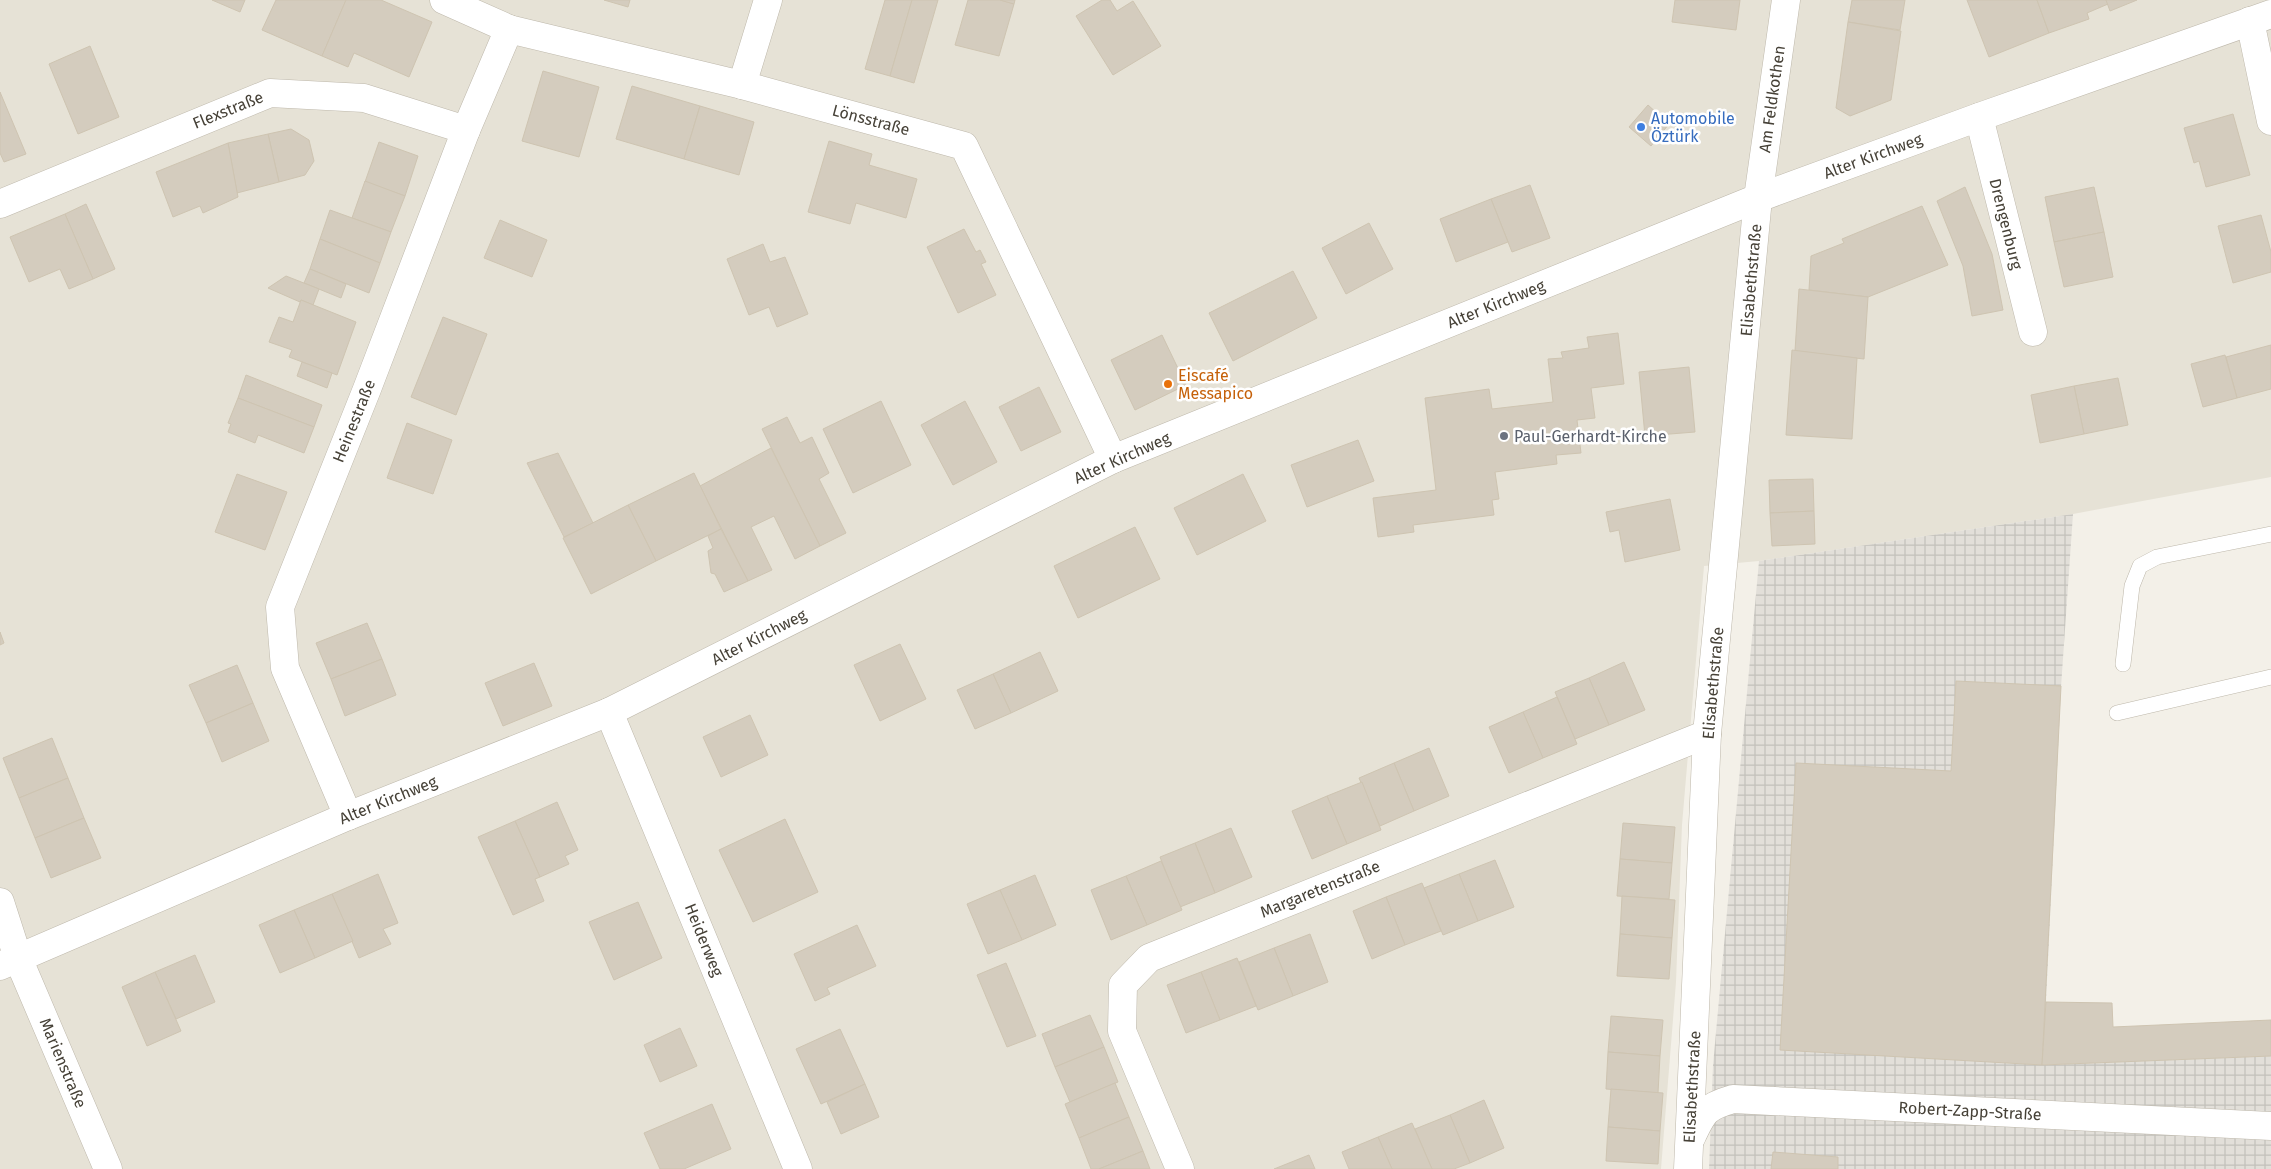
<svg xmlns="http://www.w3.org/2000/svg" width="2271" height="1169" font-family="'Fira Sans',sans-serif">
<defs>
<pattern id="industrial-grid" width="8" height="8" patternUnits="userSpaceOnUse" patternTransform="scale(1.25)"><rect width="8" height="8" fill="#e2dfd9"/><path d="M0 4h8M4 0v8" fill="none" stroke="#c3c1bb"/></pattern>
</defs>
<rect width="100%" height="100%" fill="#f3f0e8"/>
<path fill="#e6e2d6" d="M0,0H2271V477L2073,514L1759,561L1704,566L1682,825L1676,982L1661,1169H0Z"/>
<path fill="url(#industrial-grid)" d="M2073,514L2061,687L2043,1065L2271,1056V1169H1709L1713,1065L1759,561Z"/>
<g fill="#d4ccbe" stroke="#cec4b1">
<path d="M212,0H245L240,12Z"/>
<path d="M276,0H346L322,56L262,30Z"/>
<path d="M346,0H381L432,22L409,77L354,53L348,67L322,56Z"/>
<path d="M604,0H630L628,7Z"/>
<path d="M885,0H912L890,76L865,69Z"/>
<path d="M912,0H938L914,83L890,76Z"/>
<path d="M968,0H1000L1014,4L999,56L955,45Z"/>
<path d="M1000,0H1015L1014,4Z"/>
<path d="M1102,0H1110L1117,11L1133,1L1161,46L1113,75L1076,16Z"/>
<path d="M1675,0H1740L1736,30L1672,22Z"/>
<path d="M1852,0H1905L1900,30L1848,22Z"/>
<path d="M1967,0H2037L2049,33L1989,57Z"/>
<path d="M2037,0H2106L2108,4L2087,13L2089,19L2049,33Z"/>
<path d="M2106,0H2137L2110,11Z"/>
<path d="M1848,22L1901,31L1891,100L1850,116L1836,108Z"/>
<path d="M90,46L119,117L78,134L49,64Z"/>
<path d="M543,71L599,87L579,157L522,141Z"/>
<path d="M632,86L700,106L684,159L616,139Z"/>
<path d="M0,92L26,154L4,162L0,153Z"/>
<path d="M1648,105L1669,124L1651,146L1629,127Z"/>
<path d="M700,106L754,122L739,175L684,159Z"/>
<path d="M2233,114L2250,175L2206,187L2199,161L2194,163L2184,128Z"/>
<path d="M291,129L309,140L314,161L305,175L279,182L268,134Z"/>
<path d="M268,134L279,182L237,193L228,143Z"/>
<path d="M829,141L872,154L869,165L917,179L906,218L856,203L850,224L808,212Z"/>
<path d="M379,142L418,156L405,196L365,182Z"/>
<path d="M228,143L238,197L203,213L200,206L173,217L156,172Z"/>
<path d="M365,181L405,196L391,232L352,218Z"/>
<path d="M1530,185L1550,238L1512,252L1491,199Z"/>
<path d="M1965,187L1992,254L2003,310L1972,316L1963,266L1937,201Z"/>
<path d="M2094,187L2104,232L2054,242L2045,197Z"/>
<path d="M1491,199L1508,242L1456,262L1440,219Z"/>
<path d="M86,204L115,269L93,279L65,214Z"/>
<path d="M1922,206L1948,265L1868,297L1809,290L1811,256L1844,243L1842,239Z"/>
<path d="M330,210L391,232L380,263L320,239Z"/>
<path d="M65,214L93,279L69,289L60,269L29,282L10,237Z"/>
<path d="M2261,215L2271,252V272L2233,283L2218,226Z"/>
<path d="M500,220L547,240L532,277L484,258Z"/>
<path d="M1369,223L1393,269L1346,294L1322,248Z"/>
<path d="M964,229L976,252L980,250L986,262L981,264L996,295L958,313L927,247Z"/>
<path d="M2104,232L2113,277L2064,287L2054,242Z"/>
<path d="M320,239L380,263L369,293L310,269Z"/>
<path d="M763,244L770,262L785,257L808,314L777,327L769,307L749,315L727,259Z"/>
<path d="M310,269L346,284L341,298L304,283Z"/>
<path d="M1293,271L1317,318L1233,361L1209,313Z"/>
<path d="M286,276L319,289L313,305L301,300L300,302L268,288Z"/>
<path d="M1799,289L1868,297L1864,359L1795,351Z"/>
<path d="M301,300L356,322L337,375L289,357L292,350L269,342L279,317L293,322Z"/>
<path d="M443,317L487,334L456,415L411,397Z"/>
<path d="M1618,333L1624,384L1591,388L1595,418L1577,420L1581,453L1556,455L1557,464L1495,472L1499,499L1492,500L1494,515L1413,525L1414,532L1378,537L1373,498L1436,490L1425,398L1489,389L1492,409L1553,402L1548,359L1563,358L1561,352L1589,348L1587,337Z"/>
<path d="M1162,335L1186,385L1135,410L1111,360Z"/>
<path d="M2271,345V389L2237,398L2226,357Z"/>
<path d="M1792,350L1857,358L1852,439L1786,435Z"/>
<path d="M2225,355L2237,398L2203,407L2191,364Z"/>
<path d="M302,362L332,373L327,388L297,376Z"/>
<path d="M1689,367L1695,432L1645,436L1639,372Z"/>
<path d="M246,375L322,405L314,427L238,398Z"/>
<path d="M2118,378L2128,425L2084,434L2074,386Z"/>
<path d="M2074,386L2084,434L2040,443L2031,395Z"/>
<path d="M1039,387L1061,432L1021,451L999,407Z"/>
<path d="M238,398L314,427L304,453L258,435L255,443L228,432L231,424L228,423Z"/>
<path d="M881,401L911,465L853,493L823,429Z"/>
<path d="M965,401L997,462L953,485L921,425Z"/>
<path d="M787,417L800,443L812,437L829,473L819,479L846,533L820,546L762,429Z"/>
<path d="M407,423L452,440L433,494L387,478Z"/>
<path d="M1358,440L1374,481L1307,507L1291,465Z"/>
<path d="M771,448L820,546L795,559L774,516L751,527L772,570L748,581L700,486Z"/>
<path d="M558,453L593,523L564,537L527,463Z"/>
<path d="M694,473L721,529L656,561L628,505Z"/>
<path d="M237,474L287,492L265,550L215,532Z"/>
<path d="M1243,474L1266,521L1197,555L1174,508Z"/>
<path d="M1813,479L1814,511L1770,513L1769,480Z"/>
<path d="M1670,499L1680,550L1625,562L1619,530L1610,532L1606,512Z"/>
<path d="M628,505L656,561L591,594L563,538Z"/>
<path d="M1814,511L1815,544L1772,546L1770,513Z"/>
<path d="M1135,527L1160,579L1078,618L1054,566Z"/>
<path d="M721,529L748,581L724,592L715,574L711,573L708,551L713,548L708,536Z"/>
<path d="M367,623L382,659L331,679L316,643Z"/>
<path d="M0,632L4,643L0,645Z"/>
<path d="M900,644L926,699L880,721L854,665Z"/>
<path d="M1040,652L1058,691L1011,713L993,674Z"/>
<path d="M382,659L396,695L345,716L331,679Z"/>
<path d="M1624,662L1645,710L1609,725L1589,678Z"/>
<path d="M534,663L552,706L503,726L485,683Z"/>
<path d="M237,665L253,703L206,723L189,685Z"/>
<path d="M993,674L1011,713L975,729L957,690Z"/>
<path d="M1589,678L1609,725L1575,739L1555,692Z"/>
<path d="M1956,681L2061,686L2042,1065L1780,1050L1796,763L1951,771Z"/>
<path d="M1557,697L1577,744L1543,758L1523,712Z"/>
<path d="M253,703L269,741L222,762L206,723Z"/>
<path d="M1523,712L1543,758L1509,773L1489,727Z"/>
<path d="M750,715L768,755L721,777L703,737Z"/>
<path d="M52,738L68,778L19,798L3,758Z"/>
<path d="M1429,748L1449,796L1414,811L1394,763Z"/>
<path d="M1394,763L1414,811L1380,826L1359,778Z"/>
<path d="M68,778L84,818L35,838L19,798Z"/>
<path d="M1362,782L1381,830L1347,844L1327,796Z"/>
<path d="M1327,796L1347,844L1312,859L1292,811Z"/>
<path d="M557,802L578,850L565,856L569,864L540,877L515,821Z"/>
<path d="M84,818L101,858L51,878L35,838Z"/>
<path d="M785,819L818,892L753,922L719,850Z"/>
<path d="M515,821L540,877L535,879L544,901L513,915L478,837Z"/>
<path d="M1623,823L1675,827L1672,863L1620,859Z"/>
<path d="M1231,828L1252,877L1215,893L1195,843Z"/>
<path d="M1195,843L1215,893L1180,907L1160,857Z"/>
<path d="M1620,859L1672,863L1669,899L1617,896Z"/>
<path d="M1495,860L1514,907L1478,921L1459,874Z"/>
<path d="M1161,861L1182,910L1147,925L1126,876Z"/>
<path d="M378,874L398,923L383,929L391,944L359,958L332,894Z"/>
<path d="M1459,874L1478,921L1443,935L1424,888Z"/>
<path d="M1035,875L1056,925L1022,940L1000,890Z"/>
<path d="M1126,876L1147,925L1111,940L1091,890Z"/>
<path d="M1422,883L1441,931L1405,945L1386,897Z"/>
<path d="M1000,890L1022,940L988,954L967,904Z"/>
<path d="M332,894L353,941L315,958L294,910Z"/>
<path d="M1622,896L1675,900L1672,938L1620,934Z"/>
<path d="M1386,897L1405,945L1372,959L1353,911Z"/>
<path d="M638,902L662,958L614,980L589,922Z"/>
<path d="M294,910L315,958L280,973L259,925Z"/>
<path d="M857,925L876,966L827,988L830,994L815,1001L794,954Z"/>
<path d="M1310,934L1328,982L1293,996L1274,948Z"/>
<path d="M1620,934L1672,938L1669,979L1617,976Z"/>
<path d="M1274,948L1293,996L1258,1010L1239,962Z"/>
<path d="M195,955L215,1002L176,1019L155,972Z"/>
<path d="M1237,958L1256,1006L1220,1020L1201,972Z"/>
<path d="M1006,963L1036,1036L1007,1047L977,975Z"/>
<path d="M155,972L181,1031L147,1046L122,987Z"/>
<path d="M1201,972L1220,1020L1186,1033L1167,985Z"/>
<path d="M2046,1002L2112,1003L2113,1027L2271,1020V1056L2042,1065Z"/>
<path d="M1090,1015L1104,1047L1055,1067L1042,1034Z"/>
<path d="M1611,1016L1663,1020L1660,1056L1608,1052Z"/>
<path d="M680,1028L697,1066L660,1082L644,1045Z"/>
<path d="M840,1029L865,1084L821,1104L796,1049Z"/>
<path d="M1104,1047L1118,1082L1070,1102L1055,1067Z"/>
<path d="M1608,1052L1660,1056L1658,1093L1606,1089Z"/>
<path d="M1115,1083L1129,1117L1079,1138L1065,1104Z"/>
<path d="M865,1084L879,1117L841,1134L827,1102Z"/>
<path d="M1611,1089L1663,1093L1660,1131L1608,1127Z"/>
<path d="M1484,1100L1504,1148L1470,1163L1450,1115Z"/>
<path d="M712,1104L731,1149L684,1169H660L644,1133Z"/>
<path d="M1450,1115L1470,1163L1454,1169H1432L1415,1129Z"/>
<path d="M1129,1117L1143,1151L1099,1169H1091L1079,1138Z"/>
<path d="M1412,1123L1432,1169H1392L1378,1137Z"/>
<path d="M1608,1127L1660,1131L1658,1164L1606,1161Z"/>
<path d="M1378,1137L1392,1169H1349L1342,1152Z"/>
<path d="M1143,1151L1150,1169H1099Z"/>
<path d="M1773,1152L1838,1157V1169H1771Z"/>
<path d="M1309,1155L1315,1169H1274Z"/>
</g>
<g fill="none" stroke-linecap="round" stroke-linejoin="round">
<g stroke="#beb8ab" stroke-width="16">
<g id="lane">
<path d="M2123,664L2132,586L2140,566L2157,557L2271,534"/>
<path d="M2117,713L2271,677"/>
</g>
</g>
<g stroke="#beb8ab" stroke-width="29">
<g id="street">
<path d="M444,0L509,29L742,85L964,146L1113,459"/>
<path d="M2250,21L2271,121"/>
<path d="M742,85L768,0"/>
<path d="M1979,117L2033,332"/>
<path d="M0,204L270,93L364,98L466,130"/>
<path d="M609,712L798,1169"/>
<path d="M348,816L285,668L280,607L367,389L466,130L509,29"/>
<path d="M0,902L18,958L108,1169"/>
<path d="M0,966L348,816L609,712L1113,459L1758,198L1979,117L2271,14"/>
<path d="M1691,1138C1703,1112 1705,1107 1733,1099L2271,1126"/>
<path d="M1180,1169L1122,1031L1123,985L1149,958L1707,734"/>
<path d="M1688,1169L1707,734L1758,198L1786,0"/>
</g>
</g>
<use href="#lane" stroke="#fff" stroke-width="15"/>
<use href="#street" stroke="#fff" stroke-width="28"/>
</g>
<circle fill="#3f7fe0" stroke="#fff" stroke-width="2" cx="1641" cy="127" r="5"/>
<circle fill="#e8710a" stroke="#fff" stroke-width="2" cx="1168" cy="384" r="5"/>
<circle fill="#6b7280" stroke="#fff" stroke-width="2" cx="1504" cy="436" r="5"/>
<g text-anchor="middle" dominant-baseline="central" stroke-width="5" stroke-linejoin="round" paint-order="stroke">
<g font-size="16" fill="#464137" stroke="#fff">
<text transform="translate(1772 99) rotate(-82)">Am Feldkothen</text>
<text transform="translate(228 110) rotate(-22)">Flexstraße</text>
<text transform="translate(871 120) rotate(15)">Lönsstraße</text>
<text transform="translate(1873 156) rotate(-20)">Alter Kirchweg</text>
<text transform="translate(2006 224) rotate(76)">Drengenburg</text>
<text transform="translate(1751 280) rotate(-85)">Elisabethstraße</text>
<text transform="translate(1496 304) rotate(-22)">Alter Kirchweg</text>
<text transform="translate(354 421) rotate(-68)">Heinestraße</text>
<text transform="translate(1122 458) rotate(-24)">Alter Kirchweg</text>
<text transform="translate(759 637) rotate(-27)">Alter Kirchweg</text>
<text transform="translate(1713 683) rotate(-85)">Elisabethstraße</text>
<text transform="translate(388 800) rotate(-22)">Alter Kirchweg</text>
<text transform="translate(1320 889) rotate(-22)">Margaretenstraße</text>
<text transform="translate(704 940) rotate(68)">Heiderweg</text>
<text transform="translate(63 1063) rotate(67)">Marienstraße</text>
<text transform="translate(1692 1087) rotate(-87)">Elisabethstraße</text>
<text transform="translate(1970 1111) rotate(3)">Robert-Zapp-Straße</text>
</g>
<g font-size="16" fill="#366cbe" stroke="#fff" text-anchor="start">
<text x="1651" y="118">Automobile<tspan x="1651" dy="18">Öztürk</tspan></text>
</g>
<g font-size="16" fill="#c56008" stroke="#fff" text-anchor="start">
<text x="1178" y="375">Eiscafé<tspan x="1178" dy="18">Messapico</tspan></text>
</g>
<g font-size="16" fill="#5b616d" stroke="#fff" text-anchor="start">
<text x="1514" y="436">Paul-Gerhardt-Kirche</text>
</g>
</g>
</svg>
